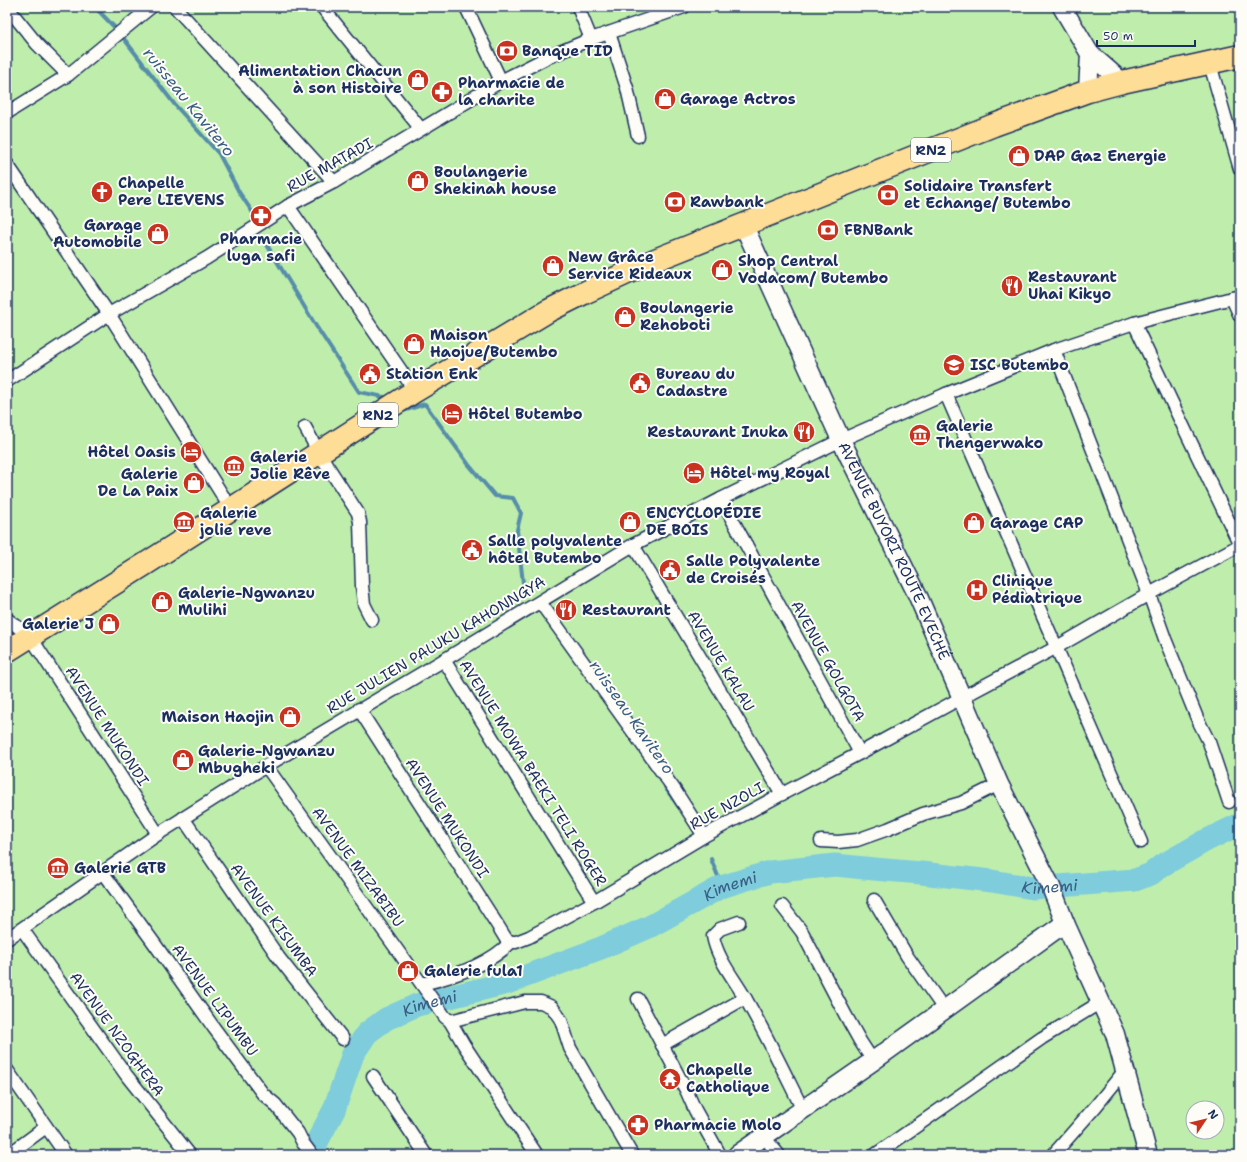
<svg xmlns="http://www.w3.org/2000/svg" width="1247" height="1162" font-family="'Shantell Sans',sans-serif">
<rect width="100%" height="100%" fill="#f4ecf0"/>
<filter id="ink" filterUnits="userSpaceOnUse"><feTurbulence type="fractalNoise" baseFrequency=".025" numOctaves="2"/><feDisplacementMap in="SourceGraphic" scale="8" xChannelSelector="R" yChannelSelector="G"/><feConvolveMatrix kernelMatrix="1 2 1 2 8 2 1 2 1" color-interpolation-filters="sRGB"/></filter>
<g filter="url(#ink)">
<path fill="#bfeeac" stroke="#6d8e85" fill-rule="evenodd" d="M7,7H1240V1155H7ZM1193,1108H1217V1132H1193Z"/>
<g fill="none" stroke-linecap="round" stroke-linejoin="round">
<g stroke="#568daa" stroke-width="4">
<path d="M95,7L118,31L175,105L219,154L239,192L257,219"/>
<path d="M267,245L316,326L359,392L389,398"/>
<path d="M403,411L425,404L469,465L495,496L513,498L521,513L517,530L523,583"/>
<path d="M665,787L678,806"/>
<path d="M711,859L722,886"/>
</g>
<path stroke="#7eccdc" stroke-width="23" id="s1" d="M311,1155L319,1138L334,1110L353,1054L367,1033L386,1019L417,1005L507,983L601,948L649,927L721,887L770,872L835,865L874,869L921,873L992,881L1033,888L1135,880L1151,874L1161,866L1207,840L1240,824"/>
<g stroke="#1b2f5e" stroke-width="15">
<g id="street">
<path d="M7,7L37,44L68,75"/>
<path d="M175,7L334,182"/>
<path d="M322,7L421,129"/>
<path d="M466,7L501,81"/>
<path d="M578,7L591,39"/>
<path d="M609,33L627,88L638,136"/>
<path d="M1210,64L1240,169"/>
<path d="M7,113L68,75L151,7"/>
<path d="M7,164L109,314L231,509"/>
<path d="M288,206L415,391"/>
<path d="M1232,298L1240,316"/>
<path d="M1134,323L1240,545"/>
<path d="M1054,350L1149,594L1165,639L1197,718L1209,742L1229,802"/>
<path d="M7,381L109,314L207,258L288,206L334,182L501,81L548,57L591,39L684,7"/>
<path d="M946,394L1141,842"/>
<path d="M305,427L319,453L358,513L360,522L362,586L364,604L372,620"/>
<path d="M721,499L860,753"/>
<path d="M633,545L782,794"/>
<path d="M540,602L674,789L704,836"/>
<path d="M7,619L30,636L158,834"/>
<path d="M444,660L594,902"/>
<path d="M359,709L498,926L506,939L511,942"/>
<path d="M266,766L445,1017L450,1021L464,1045L537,1155"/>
<path d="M183,818L279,958L343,1039"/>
<path d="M821,841L838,842L857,840L888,829L923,814L961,803L999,784"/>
<path d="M103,873L154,943L214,1028L263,1094L275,1104L298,1133L303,1143L312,1155"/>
<path d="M874,900L907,956L944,1009"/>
<path d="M782,906L802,932L846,1016L860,1041L873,1061"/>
<path d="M739,922L720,929L713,936C717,960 737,982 748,1003C768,1038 785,1074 803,1110"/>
<path d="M22,929L127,1076L190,1155"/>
<path d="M7,939L158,834L266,766L444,660L633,545L721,499L841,440L946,394L1054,350L1134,323L1240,296"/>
<path d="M511,942H516L529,937L594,902L704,836L782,794L860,753L961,698L1057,647L1149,594L1240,545"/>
<path d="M422,984C452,977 489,965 511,942"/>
<path d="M638,999L687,1092L695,1110L720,1155"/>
<path d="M450,1021L525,1002H541L552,1007L561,1020L570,1048L632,1155"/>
<path d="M662,1045L745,998"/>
<path d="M7,1070L66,1155"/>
<path d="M373,1076L426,1155"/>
<path d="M764,1137L779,1155"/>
<path d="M8,1155L46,1127"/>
<path d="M875,1155L1042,1038L1101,1002"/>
<path d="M1053,1155L1096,1106L1126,1069"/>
</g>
</g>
<g stroke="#1b2f5e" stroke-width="21">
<g id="secondary">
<path d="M1062,7L1090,54L1122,82"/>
<path d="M1088,91L1090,54"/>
<path id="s2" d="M744,226L841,440L917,594L999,784L1051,887L1065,923L1115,1034L1148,1155"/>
<path d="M737,1155L873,1061L1065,923"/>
</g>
</g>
<g stroke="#1b2f5e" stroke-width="25">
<path id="highway" d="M7,651L147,563L415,391L548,311L586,292L655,260L994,125L1088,91L1122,82L1240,56"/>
</g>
<use href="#street" stroke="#fdfcf7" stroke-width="12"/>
<use href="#secondary" stroke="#fdfcf7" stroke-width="18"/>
<use href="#highway" stroke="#fedd96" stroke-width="22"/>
</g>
</g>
<defs>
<g id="bank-disc" transform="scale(1.15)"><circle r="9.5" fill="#c8321e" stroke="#fdfcf7"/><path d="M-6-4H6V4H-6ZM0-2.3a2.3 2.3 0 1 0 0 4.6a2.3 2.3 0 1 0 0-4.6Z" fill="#fff"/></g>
<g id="shop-disc" transform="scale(1.15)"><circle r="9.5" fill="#c8321e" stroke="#fdfcf7"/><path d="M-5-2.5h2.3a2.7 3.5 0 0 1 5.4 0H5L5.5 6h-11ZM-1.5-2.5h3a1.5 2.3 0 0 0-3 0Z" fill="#fff"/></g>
<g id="pharmacy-disc" transform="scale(1.15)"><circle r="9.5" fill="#c8321e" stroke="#fdfcf7"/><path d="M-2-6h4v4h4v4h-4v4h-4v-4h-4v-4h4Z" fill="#fff"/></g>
<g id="church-disc" transform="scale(1.15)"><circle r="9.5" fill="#c8321e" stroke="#fdfcf7"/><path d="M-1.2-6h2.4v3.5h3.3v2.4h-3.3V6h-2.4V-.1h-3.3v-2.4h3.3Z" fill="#fff"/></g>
<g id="restaurant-disc" transform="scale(1.15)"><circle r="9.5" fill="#c8321e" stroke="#fdfcf7"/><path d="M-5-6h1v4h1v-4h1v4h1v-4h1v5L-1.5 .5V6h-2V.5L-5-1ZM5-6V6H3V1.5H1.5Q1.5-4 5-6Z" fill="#fff"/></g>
<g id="university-disc" transform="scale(1.15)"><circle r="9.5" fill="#c8321e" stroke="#fdfcf7"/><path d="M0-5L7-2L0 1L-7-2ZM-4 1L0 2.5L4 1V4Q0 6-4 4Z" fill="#fff"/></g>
<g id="civic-disc" transform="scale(1.15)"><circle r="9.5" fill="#c8321e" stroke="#fdfcf7"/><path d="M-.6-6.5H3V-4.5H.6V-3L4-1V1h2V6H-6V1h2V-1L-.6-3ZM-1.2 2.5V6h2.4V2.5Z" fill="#fff"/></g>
<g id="hotel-disc" transform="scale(1.15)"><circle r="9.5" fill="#c8321e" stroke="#fdfcf7"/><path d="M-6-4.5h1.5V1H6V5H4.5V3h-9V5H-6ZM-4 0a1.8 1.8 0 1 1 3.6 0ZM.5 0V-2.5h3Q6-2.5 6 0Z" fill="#fff"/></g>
<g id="museum-disc" transform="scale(1.15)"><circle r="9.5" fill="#c8321e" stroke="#fdfcf7"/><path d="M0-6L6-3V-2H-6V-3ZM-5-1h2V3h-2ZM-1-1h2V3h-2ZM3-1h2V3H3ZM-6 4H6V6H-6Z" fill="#fff"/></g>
<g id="hospital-disc" transform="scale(1.15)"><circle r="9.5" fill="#c8321e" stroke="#fdfcf7"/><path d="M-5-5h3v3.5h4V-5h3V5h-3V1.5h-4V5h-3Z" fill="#fff"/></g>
<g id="temple-disc" transform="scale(1.15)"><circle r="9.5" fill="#c8321e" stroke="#fdfcf7"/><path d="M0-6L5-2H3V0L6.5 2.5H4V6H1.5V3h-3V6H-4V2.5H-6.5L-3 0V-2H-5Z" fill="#fff"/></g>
</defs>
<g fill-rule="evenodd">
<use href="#bank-disc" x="507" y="51"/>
<use href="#shop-disc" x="418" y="80"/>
<use href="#pharmacy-disc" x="442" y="92"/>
<use href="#shop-disc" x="665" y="99"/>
<use href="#shop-disc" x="1019" y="156"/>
<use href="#shop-disc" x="418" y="181"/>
<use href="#church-disc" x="102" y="192"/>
<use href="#bank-disc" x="888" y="195"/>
<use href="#bank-disc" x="675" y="202"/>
<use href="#pharmacy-disc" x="261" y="216"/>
<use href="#bank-disc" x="828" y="230"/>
<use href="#shop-disc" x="158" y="234"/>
<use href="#shop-disc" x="553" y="266"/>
<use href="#shop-disc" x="722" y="270"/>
<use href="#restaurant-disc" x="1012" y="286"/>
<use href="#shop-disc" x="625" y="317"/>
<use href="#shop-disc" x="414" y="344"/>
<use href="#university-disc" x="954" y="365"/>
<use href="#civic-disc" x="370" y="374"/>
<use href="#civic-disc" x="640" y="383"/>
<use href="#hotel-disc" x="452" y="414"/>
<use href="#restaurant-disc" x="804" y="432"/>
<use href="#museum-disc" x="920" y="435"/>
<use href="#hotel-disc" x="191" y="452"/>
<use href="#museum-disc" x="234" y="466"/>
<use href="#hotel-disc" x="694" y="473"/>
<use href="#shop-disc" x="194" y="483"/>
<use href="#museum-disc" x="184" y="522"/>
<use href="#shop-disc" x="630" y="522"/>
<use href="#shop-disc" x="974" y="523"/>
<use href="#civic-disc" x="472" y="550"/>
<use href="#civic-disc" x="670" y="570"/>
<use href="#hospital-disc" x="977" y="590"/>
<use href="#shop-disc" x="162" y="602"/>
<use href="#restaurant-disc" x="566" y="610"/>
<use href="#shop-disc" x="109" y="624"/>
<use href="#shop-disc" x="290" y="717"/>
<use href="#shop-disc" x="183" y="760"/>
<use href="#museum-disc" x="58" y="868"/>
<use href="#shop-disc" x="408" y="971"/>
<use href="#temple-disc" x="670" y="1079"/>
<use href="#pharmacy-disc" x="638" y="1125"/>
</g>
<g text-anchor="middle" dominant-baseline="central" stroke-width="4" stroke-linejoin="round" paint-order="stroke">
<g fill="#fdfcf7" stroke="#5f6c8c" stroke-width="1">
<rect x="911" y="138" width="40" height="24" rx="3"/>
<rect x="358" y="403" width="40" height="24" rx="3"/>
</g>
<g font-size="14" font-weight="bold" fill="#1b2f5e">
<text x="931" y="150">RN2</text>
<text x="378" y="415">RN2</text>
</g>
<g font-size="15" font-weight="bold" fill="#1b2f5e" stroke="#fdfcf7" text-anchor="start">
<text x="522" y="51">Banque TID</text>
<text x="402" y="71" text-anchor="end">Alimentation Chacun<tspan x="402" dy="17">à son Histoire</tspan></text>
<text x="458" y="83">Pharmacie de<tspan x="458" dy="17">la charite</tspan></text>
<text x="680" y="99">Garage Actros</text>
<text x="1034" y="156">DAP Gaz Energie</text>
<text x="434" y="172">Boulangerie<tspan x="434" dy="17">Shekinah house</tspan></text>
<text x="118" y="183">Chapelle<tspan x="118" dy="17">Pere LIEVENS</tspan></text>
<text x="904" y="186">Solidaire Transfert<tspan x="904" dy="17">et Echange/ Butembo</tspan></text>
<text x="690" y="202">Rawbank</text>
<text x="142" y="225" text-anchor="end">Garage<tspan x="142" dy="17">Automobile</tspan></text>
<text x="844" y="230">FBNBank</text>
<text x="261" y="239" text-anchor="middle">Pharmacie<tspan x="261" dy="17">luga safi</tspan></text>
<text x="568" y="257">New Grâce<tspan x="568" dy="17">Service Rideaux</tspan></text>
<text x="738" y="261">Shop Central<tspan x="738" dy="17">Vodacom/ Butembo</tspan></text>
<text x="1028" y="277">Restaurant<tspan x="1028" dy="17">Uhai Kikyo</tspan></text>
<text x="640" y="308">Boulangerie<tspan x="640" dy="17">Rehoboti</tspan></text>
<text x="430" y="335">Maison<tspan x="430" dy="17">Haojue/Butembo</tspan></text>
<text x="970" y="365">ISC Butembo</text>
<text x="386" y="374">Station Enk</text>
<text x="656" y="374">Bureau du<tspan x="656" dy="17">Cadastre</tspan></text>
<text x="468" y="414">Hôtel Butembo</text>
<text x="936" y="426">Galerie<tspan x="936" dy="17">Thengerwako</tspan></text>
<text x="788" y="432" text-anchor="end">Restaurant Inuka</text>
<text x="176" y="452" text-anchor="end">Hôtel Oasis</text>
<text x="250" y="457">Galerie<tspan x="250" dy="17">Jolie Rêve</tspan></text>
<text x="710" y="473">Hôtel my Royal</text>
<text x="178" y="474" text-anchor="end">Galerie<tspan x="178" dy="17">De La Paix</tspan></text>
<text x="200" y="513">Galerie<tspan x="200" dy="17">jolie reve</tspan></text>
<text x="646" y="513">ENCYCLOPÉDIE<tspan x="646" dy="17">DE BOIS</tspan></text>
<text x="990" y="523">Garage CAP</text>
<text x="488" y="541">Salle polyvalente<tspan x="488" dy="17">hôtel Butembo</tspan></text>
<text x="686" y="561">Salle Polyvalente<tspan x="686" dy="17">de Croisés</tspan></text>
<text x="992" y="581">Clinique<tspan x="992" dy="17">Pédiatrique</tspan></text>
<text x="178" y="593">Galerie-Ngwanzu<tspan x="178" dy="17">Mulihi</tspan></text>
<text x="582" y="610">Restaurant</text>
<text x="94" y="624" text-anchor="end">Galerie J</text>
<text x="274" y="717" text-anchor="end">Maison Haojin</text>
<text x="198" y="751">Galerie-Ngwanzu<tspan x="198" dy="17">Mbugheki</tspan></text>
<text x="74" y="868">Galerie GTB</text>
<text x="424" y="971">Galerie fula1</text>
<text x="686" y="1070">Chapelle<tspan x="686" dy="17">Catholique</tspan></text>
<text x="654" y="1125">Pharmacie Molo</text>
</g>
<g font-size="15" fill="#1b2f5e" stroke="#fdfcf7">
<text transform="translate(330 165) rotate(-29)">RUE MATADI</text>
<text stroke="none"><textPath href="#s2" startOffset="358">AVENUE BUYORI ROUTE EVECHÉ</textPath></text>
<text transform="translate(436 645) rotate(-31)">RUE JULIEN PALUKU KAHONNGYA</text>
<text transform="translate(721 661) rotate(59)">AVENUE KALAU</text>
<text transform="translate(828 661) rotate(61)">AVENUE GOLGOTA</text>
<text transform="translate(107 726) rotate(57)">AVENUE MUKONDI</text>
<text transform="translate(533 773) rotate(58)">AVENUE MOWA BAEKI TELI ROGER</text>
<text transform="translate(727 806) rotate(-29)">RUE NZOLI</text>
<text transform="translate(447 818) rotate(57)">AVENUE MUKONDI</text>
<text transform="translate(358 867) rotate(54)">AVENUE MIZABIBU</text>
<text transform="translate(274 920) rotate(54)">AVENUE KISUMBA</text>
<text transform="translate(215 1000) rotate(54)">AVENUE LIPUMBU</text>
<text transform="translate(117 1034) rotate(54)">AVENUE NZOGHERA</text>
</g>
<g font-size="16" font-style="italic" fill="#395e84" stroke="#fdfcf7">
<text transform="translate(189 102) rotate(51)">ruisseau Kavitero</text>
<text transform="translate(632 717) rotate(55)">ruisseau Kavitero</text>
<text stroke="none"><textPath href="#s1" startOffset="853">Kimemi</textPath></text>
<text stroke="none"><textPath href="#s1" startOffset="529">Kimemi</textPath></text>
<text stroke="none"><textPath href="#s1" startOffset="205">Kimemi</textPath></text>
</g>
</g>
<rect width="1247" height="1162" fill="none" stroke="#fdfcf7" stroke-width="24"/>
<rect x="12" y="12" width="1223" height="1138" fill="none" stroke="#1b2f5e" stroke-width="1.5" filter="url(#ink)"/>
<g transform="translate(1205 1120) rotate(55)"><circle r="19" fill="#fdfcf7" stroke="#a3aaba"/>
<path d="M0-3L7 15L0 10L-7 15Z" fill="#c8321e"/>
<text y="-6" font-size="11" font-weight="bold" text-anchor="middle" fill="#1b2f5e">N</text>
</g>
<path d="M1097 40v6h98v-6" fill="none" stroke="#1b2f5e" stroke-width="2"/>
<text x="1103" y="40" font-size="12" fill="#1b2f5e" stroke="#fdfcf7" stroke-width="3" paint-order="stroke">50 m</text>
</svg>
